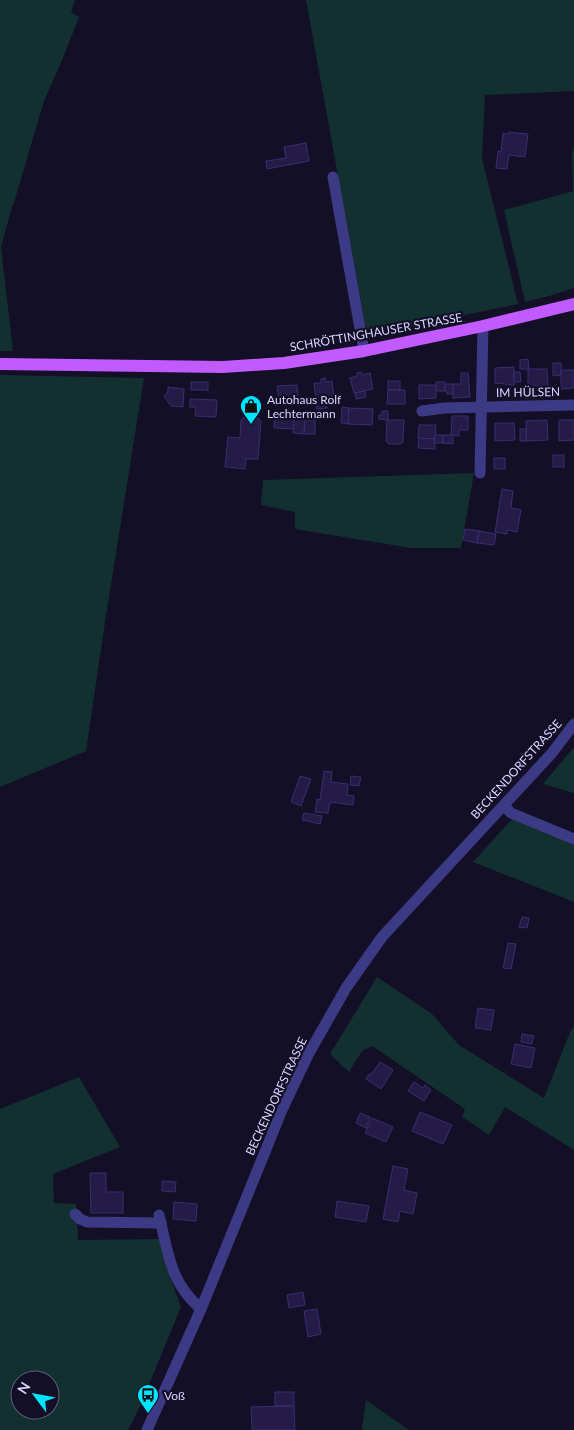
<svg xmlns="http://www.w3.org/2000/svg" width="574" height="1430" font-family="Lato,sans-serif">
<rect width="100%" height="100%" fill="#130f26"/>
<g fill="#12302f" fill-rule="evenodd">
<path d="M0,0H75L71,12L79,17L63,58L44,101L13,206H9L12,207L1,247L13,351H0Z"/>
<path d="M306,0H574V91L485,95L482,158L518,304L367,335Z"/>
<path d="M574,146V288L549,296L525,302L504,210L573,191L572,153Z"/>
<path d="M0,375L144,378L105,622L86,751L0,787Z"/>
<path d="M474,473L461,548H411L295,529V512L261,505L263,480Z"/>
<path d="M574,747V793L543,784Z"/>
<path d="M512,819L574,843V902L473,862Z"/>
<path d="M377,977L432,1014L459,1045L544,1098L570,1032L574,1026V1150L505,1107L489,1135L462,1117L465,1109L372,1046L362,1051L349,1072L330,1054Z"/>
<path d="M79,1077L120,1147L53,1174L54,1203L76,1204L78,1240L161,1239L167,1268L181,1307L141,1404L128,1430H0V1109ZM20,1380H50V1410H20Z"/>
<path d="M366,1400L409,1430H362Z"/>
</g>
<g fill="#241b47" stroke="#3b2d73">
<path d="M509,132L528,134L525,157L509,155L507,169L496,168L498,151L501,152L503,133L509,134Z"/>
<path d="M306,143L309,161L267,169L266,161L286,158L284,147Z"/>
<path d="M528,359L529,369H520V360Z"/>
<path d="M553,363H561V375L553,376Z"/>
<path d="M514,367V385L495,383V368Z"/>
<path d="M528,369H547L548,386H528Z"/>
<path d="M561,370H574V388L561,389Z"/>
<path d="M362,372V375L370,373L373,389L354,393L350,378L357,376V373Z"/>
<path d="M514,372H520L521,382H514Z"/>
<path d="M461,373H468L470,397L453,398V384H461Z"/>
<path d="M325,378L326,382L332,381L334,397L316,399L314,383H321V379Z"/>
<rect x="388" y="381" width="12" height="9"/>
<rect x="191" y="382" width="17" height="8"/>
<rect x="436" y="382" width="9" height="9"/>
<path d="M445,384H453V394H447V391H445Z"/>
<path d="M297,385L298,401L279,402L277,386Z"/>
<path d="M419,385H436V398L419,399Z"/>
<path d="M168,387L184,389L183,407L171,406L164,396L168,392Z"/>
<path d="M388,390H405V404H387Z"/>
<path d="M365,391L366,397L356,399L355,393Z"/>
<path d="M326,398L327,408L317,409L316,399Z"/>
<path d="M190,399L217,400L216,417L195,416L196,407H190Z"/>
<path d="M342,407L349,408L348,424L341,423Z"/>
<path d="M349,408L373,409L372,425L348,424Z"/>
<path d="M382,411H388V420L379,419V415H382Z"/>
<path d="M275,413L295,414L294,429L274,428Z"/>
<path d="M452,416H468V430H459V436L451,435Z"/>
<path d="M244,417L258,418L261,421L258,459H246L245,469L225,467L228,437L240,438L241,420Z"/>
<path d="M294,419L305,420L304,434L293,433Z"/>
<path d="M305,420H315V434H304Z"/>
<path d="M387,420H404L403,442L400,444H389L386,441Z"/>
<path d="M547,420L548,440L526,441V421Z"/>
<path d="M559,420H574V440L559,441Z"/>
<path d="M495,423H514L515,440L495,441Z"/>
<path d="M419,425H436L435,439L418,438Z"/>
<rect x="520" y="429" width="6" height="12"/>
<path d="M435,435H443V443H434Z"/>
<path d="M443,435H453V444L443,443Z"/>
<path d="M419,438L434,439L435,449L418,448Z"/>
<rect x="553" y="455" width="11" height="12"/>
<rect x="494" y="458" width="11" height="11"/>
<path d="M502,489L513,491L511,508L521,510L517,532L507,530V534L495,532Z"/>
<path d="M465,529L479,531L477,543L463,540Z"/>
<path d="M479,531L496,534L494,545L477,543Z"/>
<path d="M324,771L332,772L331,782L348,784L347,795L354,796L353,805L330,802L328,813L315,812L317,799L320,800Z"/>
<path d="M300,776L311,779L301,806L291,802Z"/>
<path d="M351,776L361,777L359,786L350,785Z"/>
<path d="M304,813L322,816L320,824L302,820Z"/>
<path d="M522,917L529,918L527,928L519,927Z"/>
<path d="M508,943L516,944L511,969L503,968Z"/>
<path d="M478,1008L494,1010L491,1030L475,1028Z"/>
<path d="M522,1034L534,1036L532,1044L521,1042Z"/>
<path d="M515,1044L535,1048L531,1068L511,1064Z"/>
<path d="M380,1062L393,1070L381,1089L366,1079L369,1074L371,1075Z"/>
<path d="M414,1082L423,1088L425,1085L431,1090L424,1101L408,1091Z"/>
<path d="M420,1112L452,1125L443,1144L412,1131Z"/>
<path d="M360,1113L370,1117L366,1128L356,1123Z"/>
<path d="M372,1118L393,1127L386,1142L365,1133Z"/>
<path d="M393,1166L408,1169L404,1190L417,1193L413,1214L400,1211L398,1222L383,1219Z"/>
<path d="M90,1173H106V1192H123V1213H91Z"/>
<path d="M162,1181L176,1182L175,1192L162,1191Z"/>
<path d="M337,1201L369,1206L366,1222L335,1217Z"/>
<path d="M174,1202L197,1204L196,1221L173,1219Z"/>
<path d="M303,1292L305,1305L289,1308L287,1295Z"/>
<path d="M317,1309L321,1334L308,1337L304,1311Z"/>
<rect x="275" y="1392" width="19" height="14"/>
<path d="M294,1406L295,1430H252L251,1407Z"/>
</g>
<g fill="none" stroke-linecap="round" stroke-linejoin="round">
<g stroke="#3d3a85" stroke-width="11">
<path d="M333,177L364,351"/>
<path d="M422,411L444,408L574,405"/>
<path d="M480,473L483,326"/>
<path d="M504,806L511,813L574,839"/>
<path d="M75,1214L80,1219L87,1222L161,1223"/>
<path d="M159,1215C168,1252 170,1283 201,1309"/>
<path d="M147,1430L201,1309L282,1110L309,1053L346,988L382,937L552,753L574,724"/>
</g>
<path stroke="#c25bff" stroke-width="12" d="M0,364L223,367L284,363L364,351L483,326L574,304"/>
</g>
<defs>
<g id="shop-pin" transform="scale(1.125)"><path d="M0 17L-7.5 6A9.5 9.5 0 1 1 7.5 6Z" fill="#00e5ff" stroke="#130f26"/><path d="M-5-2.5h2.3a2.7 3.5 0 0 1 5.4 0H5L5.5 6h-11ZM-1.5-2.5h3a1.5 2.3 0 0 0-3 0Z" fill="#111"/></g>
<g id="bus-pin" transform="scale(1.125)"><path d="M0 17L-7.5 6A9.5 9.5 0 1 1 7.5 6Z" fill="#00e5ff" stroke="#130f26"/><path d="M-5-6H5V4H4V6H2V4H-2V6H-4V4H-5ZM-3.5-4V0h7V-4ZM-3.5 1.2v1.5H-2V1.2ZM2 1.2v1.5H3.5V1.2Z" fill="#111"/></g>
</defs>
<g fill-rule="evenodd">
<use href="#shop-pin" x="251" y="406"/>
<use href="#bus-pin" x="148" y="1395"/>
</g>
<g text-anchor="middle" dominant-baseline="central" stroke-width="4.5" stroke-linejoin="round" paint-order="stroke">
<g font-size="12" fill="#d9d4ff" stroke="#130f26">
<text transform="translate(376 332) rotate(-10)">SCHRÖTTINGHAUSER STRASSE</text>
<text transform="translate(528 392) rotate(-1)">IM HÜLSEN</text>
<text transform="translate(516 769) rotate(-48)">BECKENDORFSTRASSE</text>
<text transform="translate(276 1096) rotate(-65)">BECKENDORFSTRASSE</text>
</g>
<g font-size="12" fill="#d9d4ff" stroke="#130f26" text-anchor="start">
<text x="267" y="399">Autohaus Rolf<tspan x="267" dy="14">Lechtermann</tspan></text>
<text x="164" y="1395">Voß</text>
</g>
</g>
<g transform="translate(35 1395) rotate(302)"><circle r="24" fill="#130f26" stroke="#625e7d"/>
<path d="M0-4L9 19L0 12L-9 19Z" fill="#00e5ff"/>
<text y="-8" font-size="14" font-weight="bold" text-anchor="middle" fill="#d9d4ff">N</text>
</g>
</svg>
